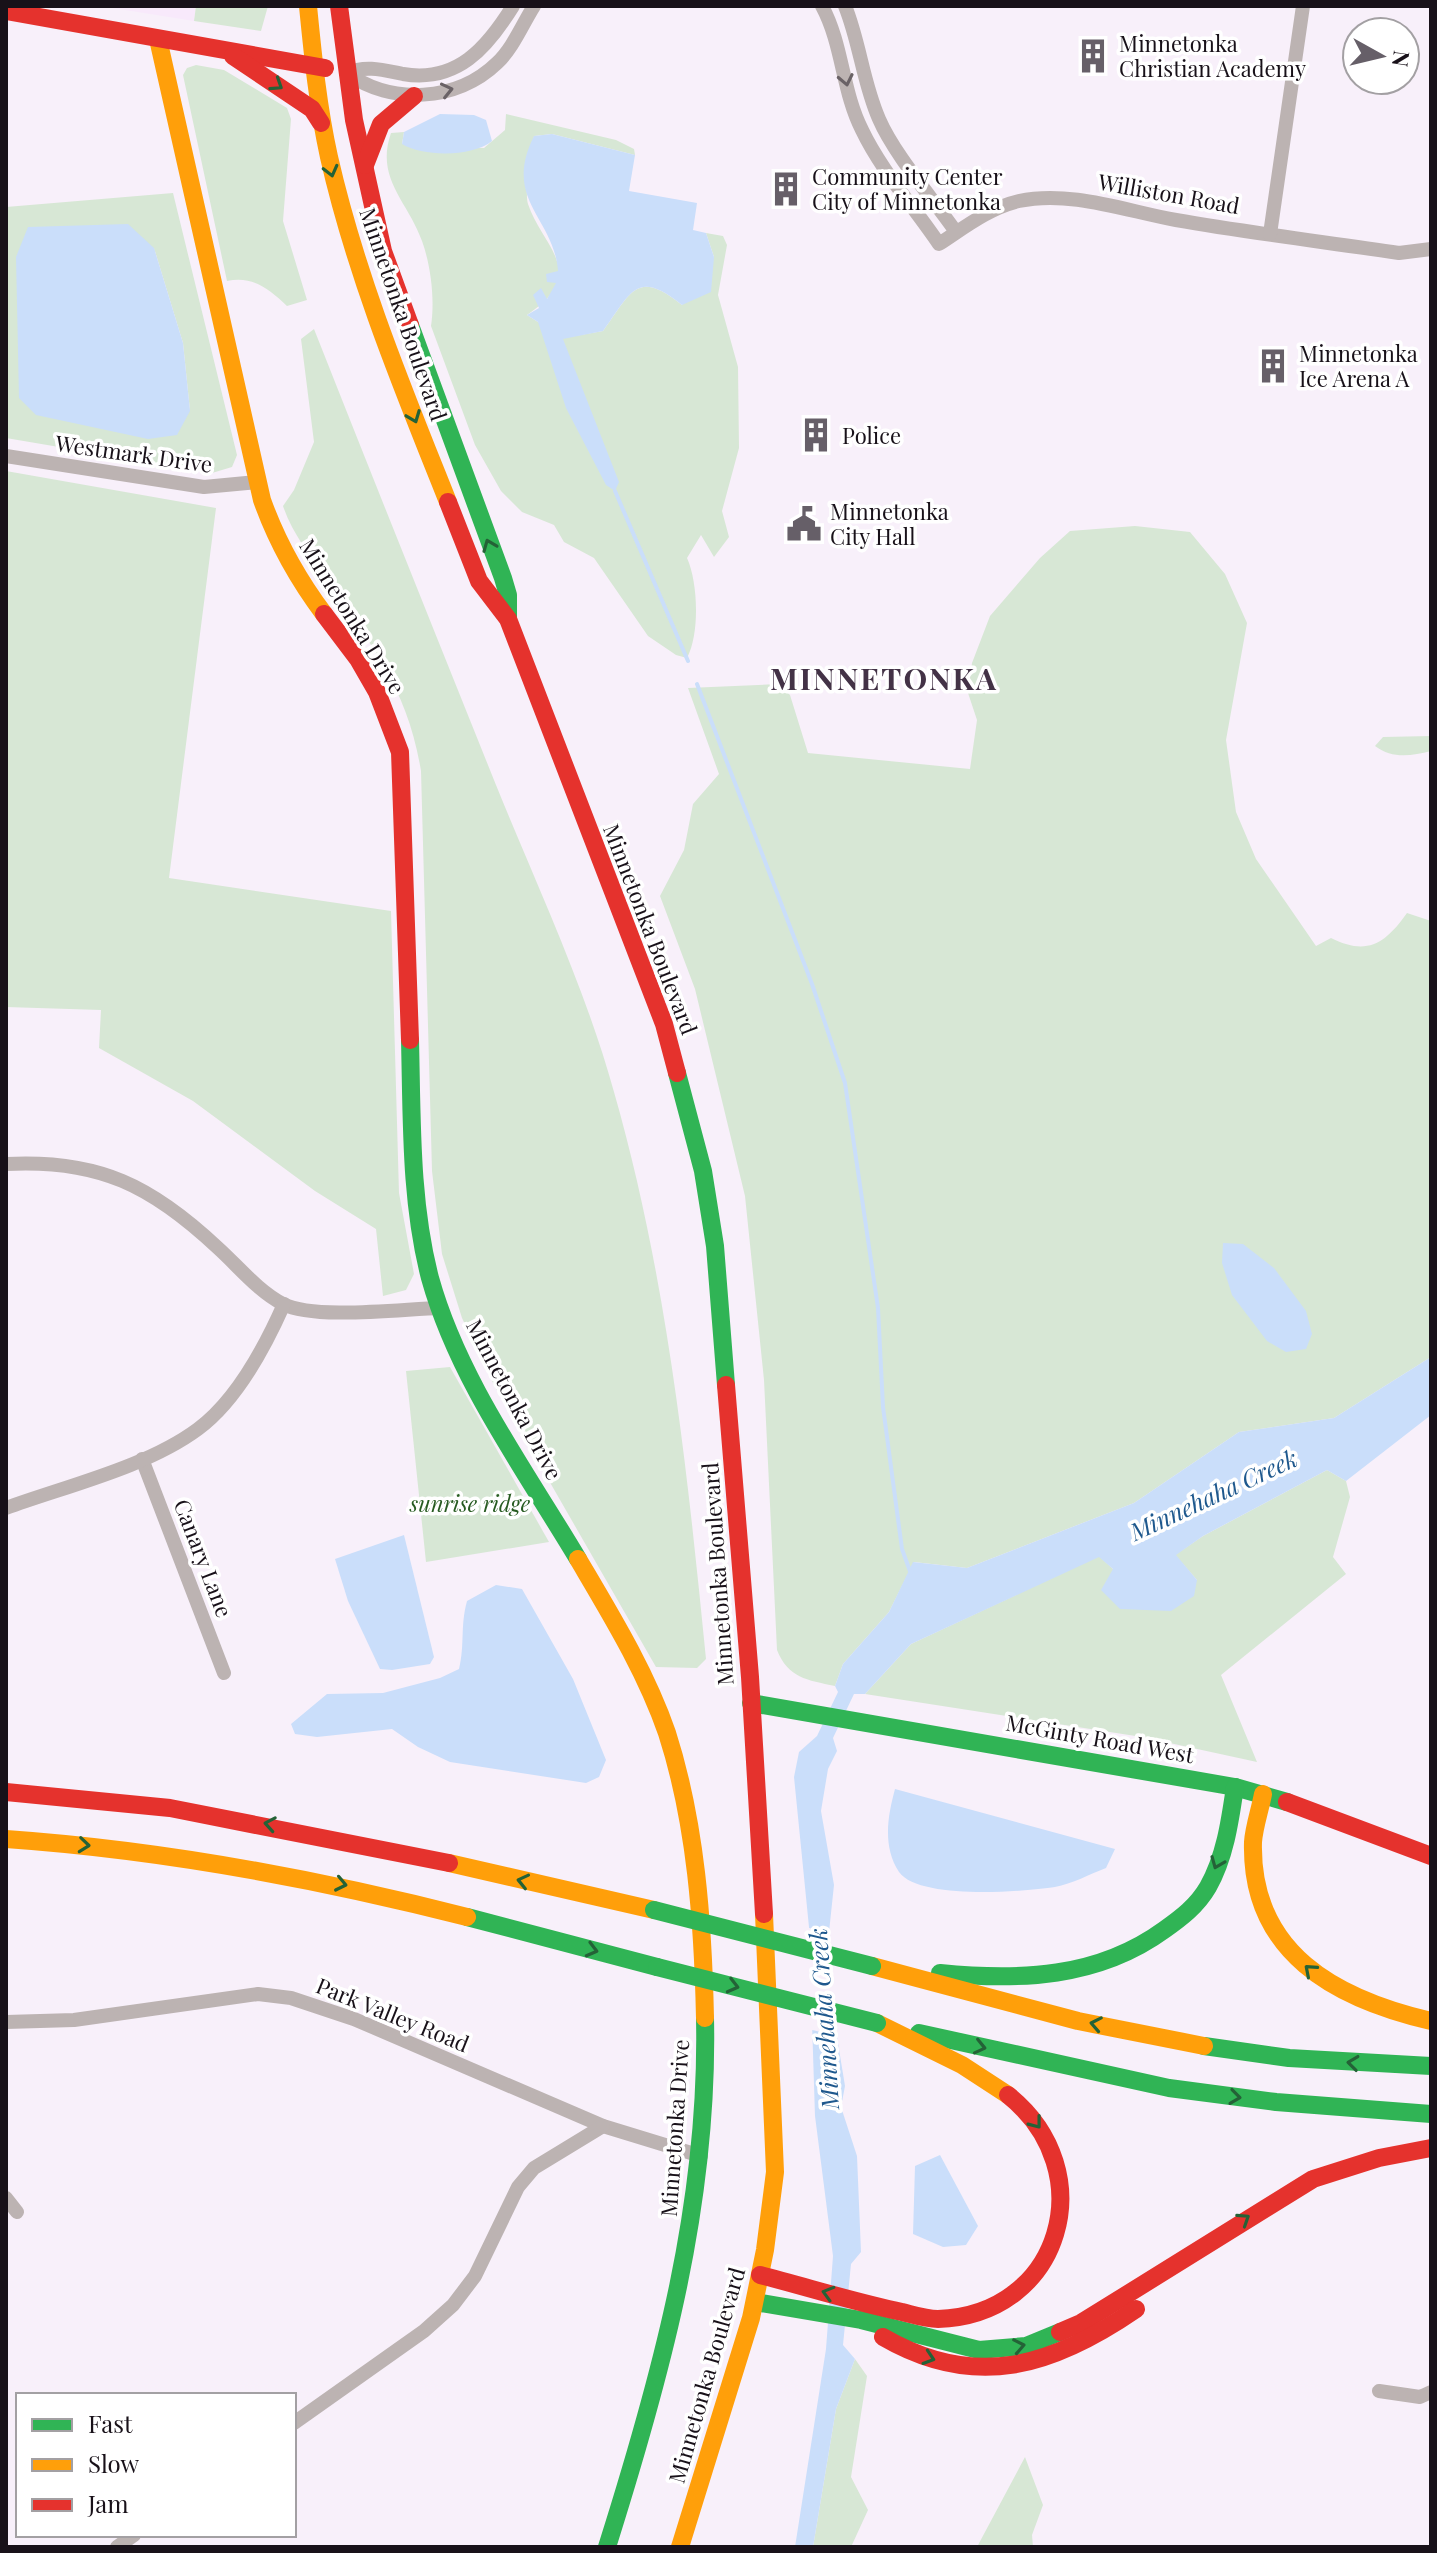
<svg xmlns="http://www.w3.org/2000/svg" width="1437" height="2553" font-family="'Playfair Display',serif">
<rect width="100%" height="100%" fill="#f8f0fa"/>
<path fill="#f8e9fb" d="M100,6H196L194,21Z"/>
<g fill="#d7e7d5" fill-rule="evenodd">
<path d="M196,6H268L261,31L194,21Z"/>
<path d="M196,65L224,70L287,108L291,119L283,221L307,300L287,306C268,288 253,276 227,281L183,75L187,68Z"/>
<path d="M506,114L616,140L634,149L635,155L552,134L534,136C532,152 524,191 528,204C543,248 590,273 527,315L563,338L603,331C631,293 636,268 682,305L714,257L706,233L723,236L727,245L718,295L738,367L739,448L722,511L729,537L714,557L701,535L687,558C698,582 700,634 687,658L676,655L648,636L594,558L564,542L554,525L522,512L501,491L475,445L431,326C435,300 431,266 422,241C408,201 375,179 391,133L404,132L402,144L484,148L505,130Z"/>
<path d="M173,193L237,455L232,467L212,473L6,438V207ZM154,248L183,343L190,411Z"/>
<path d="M314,329C374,481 435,633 496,785C537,886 585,987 614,1092C667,1277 687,1468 706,1659L697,1668L656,1667L494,1385L462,1318L442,1254L432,1171L421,771C408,690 372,646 327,580C311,557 292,533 283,506L294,490L314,442L301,339Z"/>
<path d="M6,471L216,508L169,878L391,911L399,1193L414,1274L406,1290L383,1296L376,1229L315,1191L193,1101L99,1048L101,1010L6,1007Z"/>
<path d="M1135,526L1190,532L1225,574L1247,623L1226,740L1236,812L1256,859L1316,946L1331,938C1367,956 1385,944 1407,913L1431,921V1357L1334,1418L1239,1432L1134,1503L967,1568L914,1562L889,1612L843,1664L835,1686C807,1680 788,1678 777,1650L764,1380L745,1196L695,989L660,896L684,850L693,804L719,774L688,688L779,684L790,695L808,753L970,769L977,720L968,693L972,663L990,616L1040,558L1070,531Z"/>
<path d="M1431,736V751C1411,756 1392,759 1375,746L1383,737Z"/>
<path d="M450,1367L549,1542L426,1562L406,1371Z"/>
<path d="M1327,1470L1346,1481L1350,1497L1333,1557L1346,1574L1221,1675L1257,1762L1142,1737L865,1694L911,1644L1099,1556L1113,1569L1197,1580L1175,1555L1203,1536Z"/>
<path d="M855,2359L867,2376L851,2477L868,2510L851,2547H813L836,2409Z"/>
<path d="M1025,2457L1043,2505L1032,2535L1033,2547H977Z"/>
</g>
<g fill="#cadefa">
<path d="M440,114L474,115L486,120L492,141C473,157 423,157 402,144L404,132Z"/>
<path d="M552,134L635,155L629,191L697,203L693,230L706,233L714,257L711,292L682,305C636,268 631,293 603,331L563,339L619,482L615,491L606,485L566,408L538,322L527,315L539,308L533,295L541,288L547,299L556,283L547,282L546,274L558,271C554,217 502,200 534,136Z"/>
<path d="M128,224L154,248L183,343L190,411L177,435L148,439L36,415L19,398L16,257L28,227Z"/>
<path d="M1223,1243L1243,1244L1274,1268L1306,1311L1312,1334L1306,1349L1286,1352L1267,1341L1232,1295L1222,1263Z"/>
<path d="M1431,1357V1415L1346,1481L1327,1470L1203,1536L1176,1555L1197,1580L1194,1596L1171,1611L1120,1609L1101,1590L1113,1569L1099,1557L911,1644L865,1694H854L833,1738L837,1751L828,1769L821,1811L834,1885L829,1932L837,2037L845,2086L841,2107L857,2156L861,2252L851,2264L843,2345L855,2359L836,2409L813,2547H795L826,2349L833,2256L815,2116L809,1927L794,1777L799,1752L817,1736L838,1692L835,1686L843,1664L889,1612L913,1562L967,1568L1134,1503L1239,1432L1334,1418Z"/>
<path d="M404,1535L434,1657L430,1664L392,1670L380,1669L348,1601L335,1559Z"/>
<path d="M496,1585L522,1589L573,1679L606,1760L599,1777L586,1783L450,1762L418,1747L392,1729L317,1737L295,1734L291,1724L327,1694L383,1693L440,1678L459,1669C465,1644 460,1627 467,1601Z"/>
<path d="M895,1789L1115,1849L1106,1868C1090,1874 1072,1884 1055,1887C1022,1892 919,1900 899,1872C882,1846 888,1815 895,1789Z"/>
<path d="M940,2155L978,2226L966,2245L943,2247L913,2234L915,2166Z"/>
</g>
<path fill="#f8f0fa" d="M805,1927L834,1934L842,2037L808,2029Z"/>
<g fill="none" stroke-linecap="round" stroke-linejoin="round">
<g stroke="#cadefa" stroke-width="4">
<path d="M615,491L688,661"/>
<path d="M697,684L812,984L845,1083L878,1308L883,1407L902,1549L911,1574"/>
</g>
<g stroke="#bcb3b2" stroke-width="14">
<path d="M822,6C843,45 842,91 862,130C881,170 914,207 939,244C965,227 989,208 1019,201C1070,190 1126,211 1176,220C1250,233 1325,242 1399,253L1431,249"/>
<path d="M845,6C860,43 863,83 879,119C894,154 933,199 956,232"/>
<path d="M347,73C391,105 457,102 497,63C513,48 522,25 534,6"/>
<path d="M347,73C366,65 383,70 403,74C457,83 487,48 513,6"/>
<path d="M1270,234L1303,6"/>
<path d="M6,456L204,487L257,482"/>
<path d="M6,1164C99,1159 152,1186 218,1248C239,1267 258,1291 283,1304C315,1320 402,1309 440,1308"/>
<path d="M142,1459L224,1673"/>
<path d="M6,1508C66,1486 147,1467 198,1429C236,1401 265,1347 284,1304"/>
<path d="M6,2022L74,2020L258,1994L291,1998L354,2019L603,2126L701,2156"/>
<path d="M6,2198L17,2212"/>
<path d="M1379,2391L1420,2397L1431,2392"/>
<path d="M294,2423L424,2331L453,2305L475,2276L518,2187L534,2168L603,2126"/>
<path d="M117,2547L134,2535"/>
</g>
<g stroke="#30b455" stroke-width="18">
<path d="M410,325L503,578L508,595V619"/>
<path d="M410,1040C412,1119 410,1201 430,1278C458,1379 525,1470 578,1559"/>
<path d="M677,1073L703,1171L715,1246L726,1385"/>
<path d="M751,1703L1235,1787L1287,1802"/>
<path d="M467,1917L657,1967"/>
<path d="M940,1973C1019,1981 1098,1978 1164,1930C1181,1918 1197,1906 1208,1887C1225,1857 1230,1821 1235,1787"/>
<path d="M919,2033L1169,2088L1276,2102L1431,2114"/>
<path d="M1204,2046L1289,2058L1431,2066"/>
<path d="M755,2302L861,2320L979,2350L1026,2346L1060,2332"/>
<path d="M607,2547C662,2373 709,2202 705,2018"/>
</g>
<g stroke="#ff9f0a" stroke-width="18">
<path d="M308,6C313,57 318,107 329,157C356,276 403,389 448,502"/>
<path d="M158,39L262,500C277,542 297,578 324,614"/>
<path d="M578,1559C611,1615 646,1672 667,1733C696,1823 703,1923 705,2018"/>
<path d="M1263,1794C1260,1810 1254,1827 1253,1842C1250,1953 1336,1999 1431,2021"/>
<path d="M6,1839C163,1850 314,1878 467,1917"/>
<path d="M449,1863L654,1910"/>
<path d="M872,1966L1078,2021L1204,2046"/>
<path d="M877,2023L962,2065L1008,2095"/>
<path d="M680,2547L751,2318L765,2250L775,2172L764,1914"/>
</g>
<g stroke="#e5322d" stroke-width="18">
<path d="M339,6L354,120L383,251L410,325"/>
<path d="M6,11L325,68"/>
<path d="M233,56L312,109L321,123"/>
<path d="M365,165L381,124L414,96"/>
<path d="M448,502L479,581L508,619L664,1024L677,1073"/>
<path d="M324,614L358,659L377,692L400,752L410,1040"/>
<path d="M726,1385L750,1677L764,1914"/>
<path d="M6,1792L170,1808L449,1863"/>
<path d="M1287,1802L1431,1856"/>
<path d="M760,2275C807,2287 854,2302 902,2312C914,2315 926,2319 938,2319C1062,2315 1103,2171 1008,2095"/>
<path d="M1060,2332L1081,2323L1313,2179L1379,2158L1431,2148"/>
<path d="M883,2337C976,2391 1053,2366 1136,2309"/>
</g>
<g stroke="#30b455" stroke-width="18">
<path d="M654,1910L872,1966"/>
<path d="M657,1967L877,2023"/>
</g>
</g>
<defs><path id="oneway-chevron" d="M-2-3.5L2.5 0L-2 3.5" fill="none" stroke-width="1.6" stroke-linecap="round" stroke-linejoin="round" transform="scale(2)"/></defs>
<g stroke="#6a6266">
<use href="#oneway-chevron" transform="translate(846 80) rotate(78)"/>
<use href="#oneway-chevron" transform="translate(447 90) rotate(-13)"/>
</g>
<g stroke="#246237">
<use href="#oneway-chevron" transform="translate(277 85) rotate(33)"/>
<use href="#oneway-chevron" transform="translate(331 171) rotate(76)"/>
<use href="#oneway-chevron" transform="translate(414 417) rotate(69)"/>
<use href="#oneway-chevron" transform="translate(489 545) rotate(-112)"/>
<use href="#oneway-chevron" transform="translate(270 1824) rotate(-170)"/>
<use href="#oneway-chevron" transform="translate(84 1845) rotate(6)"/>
<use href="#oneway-chevron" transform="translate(1217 1863) rotate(112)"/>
<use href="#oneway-chevron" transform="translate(523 1881) rotate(-167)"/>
<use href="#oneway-chevron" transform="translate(341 1884) rotate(12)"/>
<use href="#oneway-chevron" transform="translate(592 1950) rotate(15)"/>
<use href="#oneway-chevron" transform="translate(1310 1970) rotate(-139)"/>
<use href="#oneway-chevron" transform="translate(733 1986) rotate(14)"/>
<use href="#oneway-chevron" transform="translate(1096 2024) rotate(-169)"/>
<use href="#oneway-chevron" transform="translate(980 2047) rotate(13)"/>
<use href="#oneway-chevron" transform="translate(1353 2063) rotate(-173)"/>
<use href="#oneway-chevron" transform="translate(1235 2097) rotate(8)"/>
<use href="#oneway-chevron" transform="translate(1036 2123) rotate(52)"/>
<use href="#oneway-chevron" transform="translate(1244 2219) rotate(-33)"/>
<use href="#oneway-chevron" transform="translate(828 2293) rotate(-164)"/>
<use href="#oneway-chevron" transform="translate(1019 2346) rotate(-11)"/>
<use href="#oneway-chevron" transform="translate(929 2358) rotate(18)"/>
</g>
<defs>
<g id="building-bare" transform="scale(2.76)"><path d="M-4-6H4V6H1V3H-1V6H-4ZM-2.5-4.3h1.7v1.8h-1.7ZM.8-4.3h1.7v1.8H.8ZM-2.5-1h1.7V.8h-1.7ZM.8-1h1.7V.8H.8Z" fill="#665f68" stroke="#fff" stroke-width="2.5" paint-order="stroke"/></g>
<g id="civic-bare" transform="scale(2.76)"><path d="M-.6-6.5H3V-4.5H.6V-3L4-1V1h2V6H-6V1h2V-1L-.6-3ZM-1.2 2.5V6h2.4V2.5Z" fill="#665f68" stroke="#fff" stroke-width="2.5" paint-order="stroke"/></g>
</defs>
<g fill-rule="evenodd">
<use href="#building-bare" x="1093" y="56"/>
<use href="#building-bare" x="786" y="189"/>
<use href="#building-bare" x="1273" y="366"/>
<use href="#building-bare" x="816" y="435"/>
<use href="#civic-bare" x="804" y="524"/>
</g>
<g text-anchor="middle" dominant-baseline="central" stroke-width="7" stroke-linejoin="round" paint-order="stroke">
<g font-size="22" fill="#181119" stroke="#fff" text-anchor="start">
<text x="1119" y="43">Minnetonka<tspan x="1119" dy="25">Christian Academy</tspan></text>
<text x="812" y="176">Community Center<tspan x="812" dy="25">City of Minnetonka</tspan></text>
<text x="1299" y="353">Minnetonka<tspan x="1299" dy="25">Ice Arena A</tspan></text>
<text x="842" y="435">Police</text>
<text x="830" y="511">Minnetonka<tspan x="830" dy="25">City Hall</tspan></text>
</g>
<g font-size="22" fill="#181119" stroke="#fff">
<text transform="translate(1169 193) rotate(10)">Williston Road</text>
<text transform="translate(404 314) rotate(71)">Minnetonka Boulevard</text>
<text transform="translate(134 453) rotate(8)">Westmark Drive</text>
<text transform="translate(353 616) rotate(58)">Minnetonka Drive</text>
<text transform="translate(651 929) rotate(69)">Minnetonka Boulevard</text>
<text transform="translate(515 1399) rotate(62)">Minnetonka Drive</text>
<text transform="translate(204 1558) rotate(69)">Canary Lane</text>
<text transform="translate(717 1574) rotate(-94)">Minnetonka Boulevard</text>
<text transform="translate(1100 1738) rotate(10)">McGinty Road West</text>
<text transform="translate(393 2014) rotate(22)">Park Valley Road</text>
<text transform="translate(674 2128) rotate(-86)">Minnetonka Drive</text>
<text transform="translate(706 2375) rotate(-74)">Minnetonka Boulevard</text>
</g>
<g font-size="22" font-style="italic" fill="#275b21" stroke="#fff">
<text x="470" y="1503">sunrise ridge</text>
</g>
<g font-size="24" font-style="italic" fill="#1e588d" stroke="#fff">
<text transform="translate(1213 1494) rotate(-25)">Minnehaha Creek</text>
<text transform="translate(823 2019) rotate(-94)">Minnehaha Creek</text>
</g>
<g font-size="30" font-weight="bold" letter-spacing="2" fill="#433246" stroke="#fff">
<text x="884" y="678">MINNETONKA</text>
</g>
</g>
<rect width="1437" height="2553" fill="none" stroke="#181119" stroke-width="16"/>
<rect x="16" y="2393" width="280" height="144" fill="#ffffff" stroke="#a3a0a3" stroke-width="2"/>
<rect x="32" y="2419" width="40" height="12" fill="#30b455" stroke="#a3a0a3" stroke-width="2"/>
<text x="88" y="2433" font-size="24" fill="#181119">Fast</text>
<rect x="32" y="2459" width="40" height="12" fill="#ff9f0a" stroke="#a3a0a3" stroke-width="2"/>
<text x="88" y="2473" font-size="24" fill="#181119">Slow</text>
<rect x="32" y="2499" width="40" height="12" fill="#e5322d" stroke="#a3a0a3" stroke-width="2"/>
<text x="88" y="2513" font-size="24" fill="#181119">Jam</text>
<g transform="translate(1381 56) rotate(98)"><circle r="38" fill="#ffffff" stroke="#a3a0a3" stroke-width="2"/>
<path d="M0-6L14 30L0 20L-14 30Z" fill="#665f68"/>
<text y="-12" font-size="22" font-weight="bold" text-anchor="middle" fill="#181119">N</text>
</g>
</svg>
